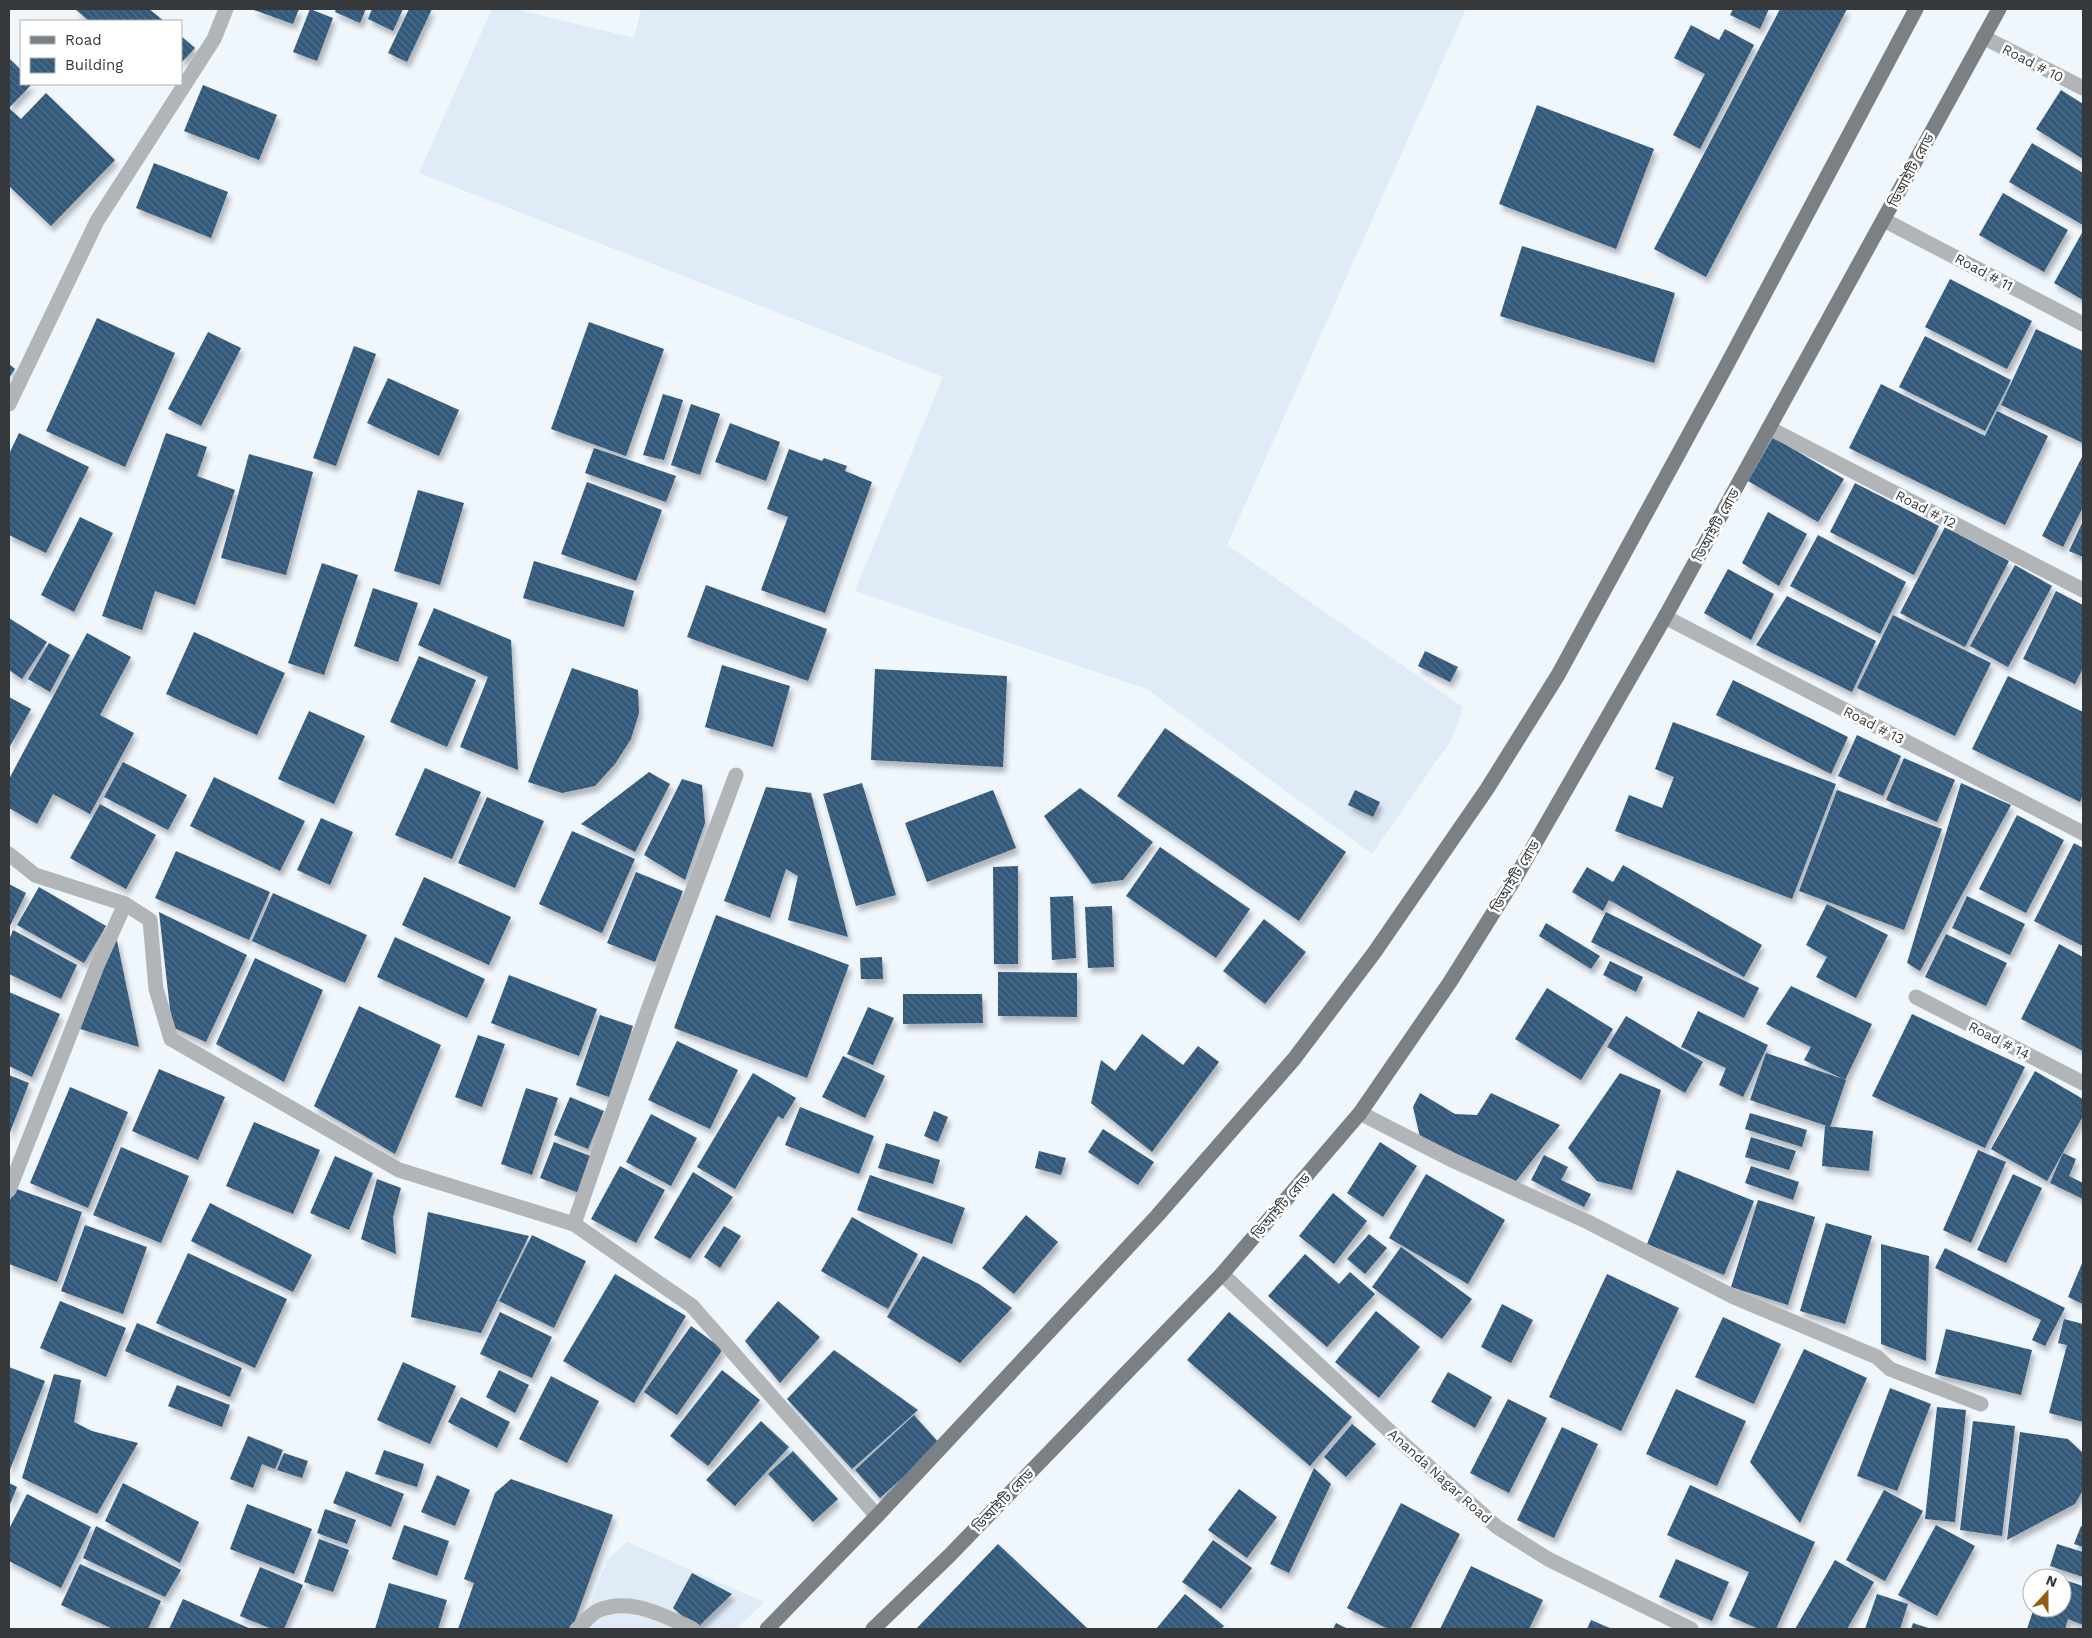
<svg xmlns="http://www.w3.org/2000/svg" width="2092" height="1638" font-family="'Work Sans','Noto Sans Bengali',sans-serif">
<defs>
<pattern id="building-back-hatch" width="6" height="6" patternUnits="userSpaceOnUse" patternTransform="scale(1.25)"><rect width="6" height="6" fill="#33597a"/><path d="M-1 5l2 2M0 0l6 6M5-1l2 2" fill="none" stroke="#506e89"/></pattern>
<filter id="shadow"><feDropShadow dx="3" dy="5.5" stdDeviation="2.5" flood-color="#0004"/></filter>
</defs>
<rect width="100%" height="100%" fill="#eff6fc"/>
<g fill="#dfebf7">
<path d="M492,9H514L634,38L641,9H1466L1227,545L1463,707L1453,737L1372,854L1147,689L855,591L943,377L419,173Z"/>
<path d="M627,1542L764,1602L736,1629H581L607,1560Z"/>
</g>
<g fill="url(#building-back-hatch)" filter="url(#shadow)">
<path d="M75,9H149L164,21H89Z"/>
<path d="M251,9H299L293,24Z"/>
<path d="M310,9L333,18L317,61L293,52Z"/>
<path d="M336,9H366L360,23L335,12Z"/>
<path d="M372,9H403L393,31L368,19Z"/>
<path d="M409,9H432L407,62L388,53Z"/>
<path d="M1733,9H1769L1760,29L1730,15Z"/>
<path d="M1780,9H1847L1706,277L1654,249Z"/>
<path d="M1691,25L1719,40L1725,29L1754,45L1700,149L1673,135L1705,74L1674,58Z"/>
<path d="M181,36L195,48L181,63Z"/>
<path d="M9,58L21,70V84H32L9,108L21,119L46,93L115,160L51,226L9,186Z"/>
<path d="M203,85L277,115L259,160L184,131Z"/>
<path d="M2061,90L2083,104V159L2036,129Z"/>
<path d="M1537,105L1654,149L1616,249L1499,204Z"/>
<path d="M2032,143L2083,173V225L2009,182Z"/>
<path d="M154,163L228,192L211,238L136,208Z"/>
<path d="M2003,193L2068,230L2044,272L1979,235Z"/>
<path d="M2083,231V300L2054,283Z"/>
<path d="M1522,246L1675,293L1654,363L1500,316Z"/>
<path d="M1950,279L2032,321L2007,369L1925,327Z"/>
<path d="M97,318L175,353L125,467L46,431Z"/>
<path d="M589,322L664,349L626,456L551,429Z"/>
<path d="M2036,329L2083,351V443L2001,405Z"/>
<path d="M208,332L241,348L201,426L168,409Z"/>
<path d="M1925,336L2011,380L1985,431L1899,387Z"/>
<path d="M354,346L376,354L336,466L313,458Z"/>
<path d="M9,364L15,369L9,378Z"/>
<path d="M388,378L459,410L439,456L367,423Z"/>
<path d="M1881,384L1985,436L1997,411L2048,436L2005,525L1849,448Z"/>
<path d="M663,394L683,400L664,460L643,455Z"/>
<path d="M691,404L720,414L700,475L671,465Z"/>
<path d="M730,423L780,442L766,481L715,462Z"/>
<path d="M19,433L89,467L46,553L9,535V454Z"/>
<path d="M166,433L207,447L197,476L235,490L195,605L155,591L142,630L102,616Z"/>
<path d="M1773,437L1844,479L1818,522L1748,481Z"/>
<path d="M594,448L676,476L666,502L585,473Z"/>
<path d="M789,449L822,461L824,458L847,466L845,471L872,482L825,613L761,590L788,517L767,509Z"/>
<path d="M249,454L313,472L286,575L221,558Z"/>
<path d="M2083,455V507L2063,547L2042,536Z"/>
<path d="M587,482L662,510L636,581L561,554Z"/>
<path d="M1855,483L1939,526L1914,575L1830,532Z"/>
<path d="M418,490L464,503L440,585L394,571Z"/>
<path d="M1768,512L1807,534L1779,586L1742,563Z"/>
<path d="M80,517L113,533L74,612L41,595Z"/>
<path d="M2083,521V557L2069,551Z"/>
<path d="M1945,527L2009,561L1965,647L1900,613Z"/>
<path d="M1818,535L1906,582L1880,634L1790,586Z"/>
<path d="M534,561L634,591L624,627L523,598Z"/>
<path d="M322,563L358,575L324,675L288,663Z"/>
<path d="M2015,565L2052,586L2008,667L1970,646Z"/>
<path d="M1728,569L1774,594L1751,640L1704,613Z"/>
<path d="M706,585L827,629L808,681L687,637Z"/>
<path d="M373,588L418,603L398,662L354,646Z"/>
<path d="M2056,591L2083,605V668L2075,684L2023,659Z"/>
<path d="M1787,596L1876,641L1852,692L1756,645Z"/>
<path d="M434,608L511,640L518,770L460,747L488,677L418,645Z"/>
<path d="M1893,615L1991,663L1955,736L1857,688Z"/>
<path d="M9,618L47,642L22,679L9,670Z"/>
<path d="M194,632L285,673L257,735L166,694Z"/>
<path d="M87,633L131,657L100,715L134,733L90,814L53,794L37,824L9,808V779Z"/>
<path d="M49,643L70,655L50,692L28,679Z"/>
<path d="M1425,651L1458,667L1450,682L1418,666Z"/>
<path d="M419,656L476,680L447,747L390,722Z"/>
<path d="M722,665L790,686L773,747L705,727Z"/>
<path d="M572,668L638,690L639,713L631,739L615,764L595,786L562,793L528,782Z"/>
<path d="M875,669L1007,676L1003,767L871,760Z"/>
<path d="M2008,676L2083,712V795L2080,802L1972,749Z"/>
<path d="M1733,680L1848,737L1831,774L1716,715Z"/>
<path d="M9,697L31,709L9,748Z"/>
<path d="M309,711L365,736L334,804L278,779Z"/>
<path d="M1673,722L1836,784L1792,899L1615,831L1629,795L1662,808L1674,777L1655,769Z"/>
<path d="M1165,728L1346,852L1299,921L1117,796Z"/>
<path d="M1857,735L1901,756L1883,796L1838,776Z"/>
<path d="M1904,758L1955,780L1937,822L1886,800Z"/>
<path d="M123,762L187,795L168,830L104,797Z"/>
<path d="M425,768L481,792L452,859L395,835Z"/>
<path d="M649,772L670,784L635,852L581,824Z"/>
<path d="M214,777L305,821L280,871L190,826Z"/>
<path d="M682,779L702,785L705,823L685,880L644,855Z"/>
<path d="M862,783L896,895L856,906L823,794Z"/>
<path d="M1961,783L2011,805L1920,971L1907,963Z"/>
<path d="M766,787L811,793L848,937L788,920L798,876L786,869L770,918L724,901Z"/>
<path d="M1080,788L1153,842L1123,880L1092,884L1044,816Z"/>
<path d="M993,790L1016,848L927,882L905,823Z"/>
<path d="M1355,790L1380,802L1373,817L1348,805Z"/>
<path d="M1837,790L1942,829L1904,930L1799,891Z"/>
<path d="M487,797L544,821L515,888L458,863Z"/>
<path d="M100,804L156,835L126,889L70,858Z"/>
<path d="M2017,815L2064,840L2026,913L1979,889Z"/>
<path d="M321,818L353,832L330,885L297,870Z"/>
<path d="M572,831L635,859L602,933L539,904Z"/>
<path d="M2074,843L2083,848V946L2034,921Z"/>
<path d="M1160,847L1250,909L1216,958L1126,896Z"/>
<path d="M176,851L270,892L249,940L155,898Z"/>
<path d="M1623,865L1762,945L1744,977L1609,900L1603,911L1572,892L1587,867L1613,882Z"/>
<path d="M1018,866V964H994L993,867Z"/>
<path d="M636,872L683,891L655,962L607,943Z"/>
<path d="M424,877L511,917L489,965L402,925Z"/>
<path d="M9,884L26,893L9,928Z"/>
<path d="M39,887L106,926L84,963L17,925Z"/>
<path d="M273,893L367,935L345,983L252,941Z"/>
<path d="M1073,896L1076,958L1052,960L1050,897Z"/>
<path d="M1967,896L2025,924L2010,955L1952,928Z"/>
<path d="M1827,904L1888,935L1856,998L1816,977L1827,957L1806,945Z"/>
<path d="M1112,906L1114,967L1088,968L1085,907Z"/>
<path d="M159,912L247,955L206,1042L172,1027Z"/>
<path d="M1606,912L1759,988L1744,1018L1591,942Z"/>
<path d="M716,915L849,965L807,1078L674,1028Z"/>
<path d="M1264,919L1306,952L1265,1004L1223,971Z"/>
<path d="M1546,923L1600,956L1591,969L1539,936Z"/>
<path d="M13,930L77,965L61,999L9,974V940Z"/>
<path d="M1946,934L2007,963L1986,1006L1925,977Z"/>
<path d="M116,936L139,1047L80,1029Z"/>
<path d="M395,937L485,979L467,1018L377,977Z"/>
<path d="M2059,944L2083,957V1051L2021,1019Z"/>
<path d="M882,957L883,979H861L860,958Z"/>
<path d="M255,958L323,990L284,1082L216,1044Z"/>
<path d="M1610,961L1643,977L1636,992L1603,975Z"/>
<path d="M998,972L1077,973V1017L998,1016Z"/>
<path d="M509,975L597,1009L579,1056L491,1023Z"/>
<path d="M1791,986L1872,1024L1845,1080L1804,1060L1811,1047L1766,1024Z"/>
<path d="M1547,988L1613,1029L1581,1080L1515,1039Z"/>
<path d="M9,992L60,1014L32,1077L9,1066Z"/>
<path d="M903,994H982L983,1023L903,1024Z"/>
<path d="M359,1006L441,1045L395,1154L314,1106Z"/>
<path d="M868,1007L894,1018L873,1065L847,1054Z"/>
<path d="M1698,1011L1768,1045L1743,1097L1719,1085L1726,1068L1681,1047Z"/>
<path d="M1912,1014L2025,1067L1985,1148L1872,1096Z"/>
<path d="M600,1015L633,1026L609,1097L576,1085Z"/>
<path d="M1626,1016L1703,1062L1685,1093L1607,1047Z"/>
<path d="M1142,1034L1183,1065L1198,1046L1219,1062L1152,1152L1091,1103L1101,1060L1115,1071Z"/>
<path d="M478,1035L505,1044L482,1107L455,1097Z"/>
<path d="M677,1041L738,1070L710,1129L648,1100Z"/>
<path d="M1766,1053L1846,1080L1830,1127L1750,1100Z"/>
<path d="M843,1056L885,1076L865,1118L822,1097Z"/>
<path d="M159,1069L225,1097L198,1160L132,1131Z"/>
<path d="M2035,1071L2083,1099V1116L2047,1181L1991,1149Z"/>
<path d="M753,1073L796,1098L783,1119L778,1116L735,1189L697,1167Z"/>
<path d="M1620,1073L1661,1090L1632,1190L1597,1181L1568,1148Z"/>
<path d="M9,1075L29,1083L9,1135Z"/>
<path d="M70,1087L128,1112L88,1208L30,1183Z"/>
<path d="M526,1088L558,1098L532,1175L501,1164Z"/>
<path d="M1420,1093L1455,1114L1477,1115L1491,1093L1560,1125L1516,1181L1420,1137L1413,1107Z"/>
<path d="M570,1097L604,1111L588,1149L554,1135Z"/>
<path d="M800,1107L874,1136L859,1174L785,1145Z"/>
<path d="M934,1111L948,1117L938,1142L924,1136Z"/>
<path d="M1750,1113L1807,1130L1802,1147L1745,1129Z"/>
<path d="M651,1114L697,1138L671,1186L626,1162Z"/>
<path d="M254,1122L320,1150L293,1214L226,1186Z"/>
<path d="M1825,1126L1873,1131L1869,1171L1822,1166Z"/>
<path d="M1103,1129L1154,1162L1138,1185L1088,1152Z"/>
<path d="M1751,1137L1796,1151L1789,1170L1745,1157Z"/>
<path d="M554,1142L593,1157L579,1193L540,1178Z"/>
<path d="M1380,1142L1417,1166L1383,1217L1347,1193Z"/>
<path d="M886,1143L940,1160L933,1184L878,1168Z"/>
<path d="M121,1147L189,1176L161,1243L93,1215Z"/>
<path d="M1978,1150L2006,1162L1971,1243L1943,1230Z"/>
<path d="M1039,1151L1066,1158L1061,1175L1035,1168Z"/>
<path d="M2063,1153L2076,1159L2069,1176L2083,1183V1199L2050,1183Z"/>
<path d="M1544,1155L1568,1167L1561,1180L1591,1194L1584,1207L1531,1180Z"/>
<path d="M335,1156L373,1173L349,1230L310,1213Z"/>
<path d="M620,1166L665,1190L636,1243L591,1219Z"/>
<path d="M1751,1166L1799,1182L1793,1200L1745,1183Z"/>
<path d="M1677,1170L1754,1201L1724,1275L1647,1244Z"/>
<path d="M693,1172L733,1197L690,1259L654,1238Z"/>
<path d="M1426,1174L1505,1220L1468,1284L1389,1238Z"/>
<path d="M2013,1174L2042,1188L2006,1263L1977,1250Z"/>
<path d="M870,1175L965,1208L952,1244L857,1210Z"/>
<path d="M377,1179L401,1188L393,1217L396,1254L361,1239Z"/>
<path d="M14,1188L82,1212L57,1282L9,1264V1203Z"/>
<path d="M1333,1193L1367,1221L1334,1264L1299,1236Z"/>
<path d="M1758,1200L1815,1217L1788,1305L1731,1287Z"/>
<path d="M210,1203L312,1255L293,1292L191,1241Z"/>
<path d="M428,1212L529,1236L481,1333L411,1317Z"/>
<path d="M1026,1215L1058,1242L1014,1294L982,1268Z"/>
<path d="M852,1217L918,1254L888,1309L821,1271Z"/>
<path d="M1826,1223L1872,1236L1845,1324L1800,1311Z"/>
<path d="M85,1225L147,1247L123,1314L61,1291Z"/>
<path d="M724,1226L741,1236L720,1268L704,1257Z"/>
<path d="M1369,1234L1387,1248L1365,1274L1347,1259Z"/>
<path d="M532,1235L586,1261L554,1328L499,1301Z"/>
<path d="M1881,1244L1929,1256L1926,1361L1881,1344Z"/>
<path d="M1401,1247L1472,1299L1442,1339L1372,1287Z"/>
<path d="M1945,1248L2065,1308L2045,1346L2032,1340L2041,1320L1935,1268Z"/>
<path d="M188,1253L287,1299L255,1368L156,1323Z"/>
<path d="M1305,1254L1339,1284L1350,1272L1375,1294L1327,1347L1268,1296Z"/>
<path d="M923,1256L979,1284L1012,1308L960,1363L887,1317Z"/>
<path d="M2083,1261V1304L2068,1297Z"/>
<path d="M615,1274L686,1316L634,1403L563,1361Z"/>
<path d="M1607,1274L1679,1308L1621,1431L1549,1397Z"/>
<path d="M60,1301L126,1328L106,1377L40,1348Z"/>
<path d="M778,1301L820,1337L780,1383L745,1341Z"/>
<path d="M1502,1304L1533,1320L1511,1363L1481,1347Z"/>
<path d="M1376,1311L1420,1347L1379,1398L1335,1362Z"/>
<path d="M500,1312L552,1337L532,1378L480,1354Z"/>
<path d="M1229,1312L1352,1417L1310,1466L1187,1360Z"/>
<path d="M1723,1317L1781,1344L1754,1404L1695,1377Z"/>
<path d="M2064,1319L2083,1324V1422L2049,1413L2067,1345L2058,1343Z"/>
<path d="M137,1323L242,1368L230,1397L125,1351Z"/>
<path d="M691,1326L723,1349L677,1415L644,1392Z"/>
<path d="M1946,1329L2032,1350L2021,1395L1935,1374Z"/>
<path d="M1804,1349L1867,1378L1800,1523L1750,1462Z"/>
<path d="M834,1350L918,1410L852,1469L787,1399Z"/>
<path d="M403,1362L456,1386L430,1444L377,1420Z"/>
<path d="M9,1367L45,1381L9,1472Z"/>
<path d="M499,1370L529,1385L515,1413L486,1397Z"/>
<path d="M722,1370L760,1400L708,1466L670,1436Z"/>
<path d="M1448,1372L1492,1397L1475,1428L1431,1402Z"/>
<path d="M54,1374L81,1380L74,1422L92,1431L138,1443L97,1514L22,1478Z"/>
<path d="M551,1376L599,1401L567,1463L519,1439Z"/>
<path d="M177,1385L230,1405L222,1427L168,1406Z"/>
<path d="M1890,1388L1931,1404L1897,1491L1857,1476Z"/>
<path d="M1676,1389L1746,1421L1717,1486L1646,1454Z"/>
<path d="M461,1397L510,1422L497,1448L448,1422Z"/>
<path d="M1508,1399L1547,1418L1509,1493L1470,1473Z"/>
<path d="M1937,1407L1966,1410L1955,1522L1925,1519Z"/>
<path d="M914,1415L940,1444L880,1498L855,1470Z"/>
<path d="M761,1421L789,1447L735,1506L706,1480Z"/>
<path d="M1973,1421L2015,1426L2002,1536L1960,1530Z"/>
<path d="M1352,1424L1376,1444L1346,1477L1324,1457Z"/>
<path d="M1562,1427L1598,1444L1554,1538L1517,1520Z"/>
<path d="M2020,1432L2068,1439L2083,1453V1490L2075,1504L2007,1540Z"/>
<path d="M248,1436L283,1450L275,1469L262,1464L253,1488L230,1479Z"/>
<path d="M384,1450L424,1464L417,1487L375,1474Z"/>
<path d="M793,1451L838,1499L813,1522L768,1474Z"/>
<path d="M284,1453L308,1461L302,1478L277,1470Z"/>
<path d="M1314,1468L1331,1484L1289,1573L1270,1564Z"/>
<path d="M346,1471L404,1494L391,1527L333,1503Z"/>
<path d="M437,1475L470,1490L455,1526L421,1512Z"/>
<path d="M511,1479L613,1515L572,1629H458L474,1583L464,1579L495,1493Z"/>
<path d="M9,1483L17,1487L9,1507Z"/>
<path d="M123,1483L199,1522L180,1563L105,1521Z"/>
<path d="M1690,1485L1815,1542L1776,1629H1759L1729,1616L1749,1572L1667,1535Z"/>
<path d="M1239,1489L1277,1517L1247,1558L1208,1530Z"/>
<path d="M1884,1490L1923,1511L1885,1581L1846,1560Z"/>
<path d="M27,1494L91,1527L61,1588L9,1561V1529Z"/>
<path d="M1401,1503L1460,1534L1410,1629H1388L1347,1608Z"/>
<path d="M247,1504L312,1529L294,1574L230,1549Z"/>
<path d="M325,1509L356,1520L347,1544L317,1533Z"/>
<path d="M404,1525L449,1541L437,1576L392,1559Z"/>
<path d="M1936,1525L1975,1546L1937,1616L1898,1595Z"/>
<path d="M96,1526L181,1570L165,1597L83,1558Z"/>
<path d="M2081,1526L2083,1527V1547L2074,1544Z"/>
<path d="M319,1539L349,1550L333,1592L304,1582Z"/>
<path d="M1213,1540L1252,1568L1221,1609L1182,1582Z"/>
<path d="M998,1544L1088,1629H916Z"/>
<path d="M2057,1544L2083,1552V1577L2050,1566Z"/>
<path d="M1676,1559L1729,1582L1712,1621L1659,1597Z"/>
<path d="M1835,1560L1874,1582L1847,1629H1795Z"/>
<path d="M80,1564L161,1601L148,1629H113L61,1605Z"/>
<path d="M1471,1566L1543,1600L1529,1629H1440Z"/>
<path d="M260,1567L303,1585L284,1629H272L240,1616Z"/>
<path d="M692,1573L732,1594L697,1628L673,1608Z"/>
<path d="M2045,1574L2057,1578H2043Z"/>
<path d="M2062,1579L2083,1586V1625L2068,1619L2065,1629H2027L2034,1608H2062Z"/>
<path d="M389,1583L447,1600L438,1629H375Z"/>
<path d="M1185,1594L1224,1626L1221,1629H1156Z"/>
<path d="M1877,1594L1908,1604L1900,1629H1865Z"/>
<path d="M183,1599L251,1629H169Z"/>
<path d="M1591,1620L1612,1629H1587Z"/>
<path d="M1336,1623L1348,1629H1333Z"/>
<path d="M1913,1623L1931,1629H1911Z"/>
</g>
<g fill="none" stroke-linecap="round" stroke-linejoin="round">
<g stroke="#b2b5b8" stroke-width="15">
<path d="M1983,37L2083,88"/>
<path d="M1884,220L2083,324"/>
<path d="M9,404L97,221L214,39L226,9"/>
<path d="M1769,428L2083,590"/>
<path d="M1665,617L2083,833"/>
<path d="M9,854L35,875L125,904L150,920L156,989L171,1039L399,1170L574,1224L692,1306L877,1516"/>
<path d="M1916,997L2083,1083"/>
<path d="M1360,1113L1454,1161L1588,1222L1734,1297L1877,1357L1890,1369L1981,1404"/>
<path d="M9,1190L97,966L125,904"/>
<path d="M574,1224L648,1010L736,775"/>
<path d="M1222,1274L1398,1439L1497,1527L1548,1559L1691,1629"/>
<path d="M577,1629C583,1624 590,1615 597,1611C630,1596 664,1616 693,1629"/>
</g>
<g stroke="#7b8085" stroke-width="15">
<path d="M767,1629L877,1516L1157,1216L1294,1059L1374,953L1487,789L1558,675L1723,372L1916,9"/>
<path d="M873,1629L949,1556L1222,1274L1360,1113L1450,982L1517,875L1665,617L1999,9"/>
</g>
</g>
<g text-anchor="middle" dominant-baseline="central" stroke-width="5" stroke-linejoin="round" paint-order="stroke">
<g font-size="14" fill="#36393b" stroke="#fff">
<text transform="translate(2033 63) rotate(27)">Road # 10</text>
<text transform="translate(1911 170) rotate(-62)">ডিআইটি রোড</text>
<text transform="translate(1984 272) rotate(28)">Road # 11</text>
<text transform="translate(1926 509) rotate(27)">Road # 12</text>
<text transform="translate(1716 525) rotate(-61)">ডিআইটি রোড</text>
<text transform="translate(1874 725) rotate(27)">Road # 13</text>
<text transform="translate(1515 876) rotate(-59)">ডিআইটি রোড</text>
<text transform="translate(1999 1040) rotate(27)">Road # 14</text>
<text transform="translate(1281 1206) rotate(-49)">ডিআইটি রোড</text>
<text transform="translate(1440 1476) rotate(42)">Ananda Nagar Road</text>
<text transform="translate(1003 1500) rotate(-46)">ডিআইটি রোড</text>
</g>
</g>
<rect width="2092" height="1638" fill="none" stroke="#36393b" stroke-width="20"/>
<rect x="20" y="20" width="162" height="65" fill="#ffffff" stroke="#afb0b1"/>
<rect x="30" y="36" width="25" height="8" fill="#7b8085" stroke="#afb0b1"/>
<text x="65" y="45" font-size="15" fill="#36393b">Road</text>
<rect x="30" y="58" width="25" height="15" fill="url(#building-back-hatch)" stroke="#afb0b1"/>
<text x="65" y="70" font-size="15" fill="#36393b">Building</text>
<g transform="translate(2047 1593) rotate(21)"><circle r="24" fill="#ffffff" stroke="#afb0b1"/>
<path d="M0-4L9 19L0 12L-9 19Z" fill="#945d16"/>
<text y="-8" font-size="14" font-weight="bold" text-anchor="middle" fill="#36393b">N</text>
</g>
</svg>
